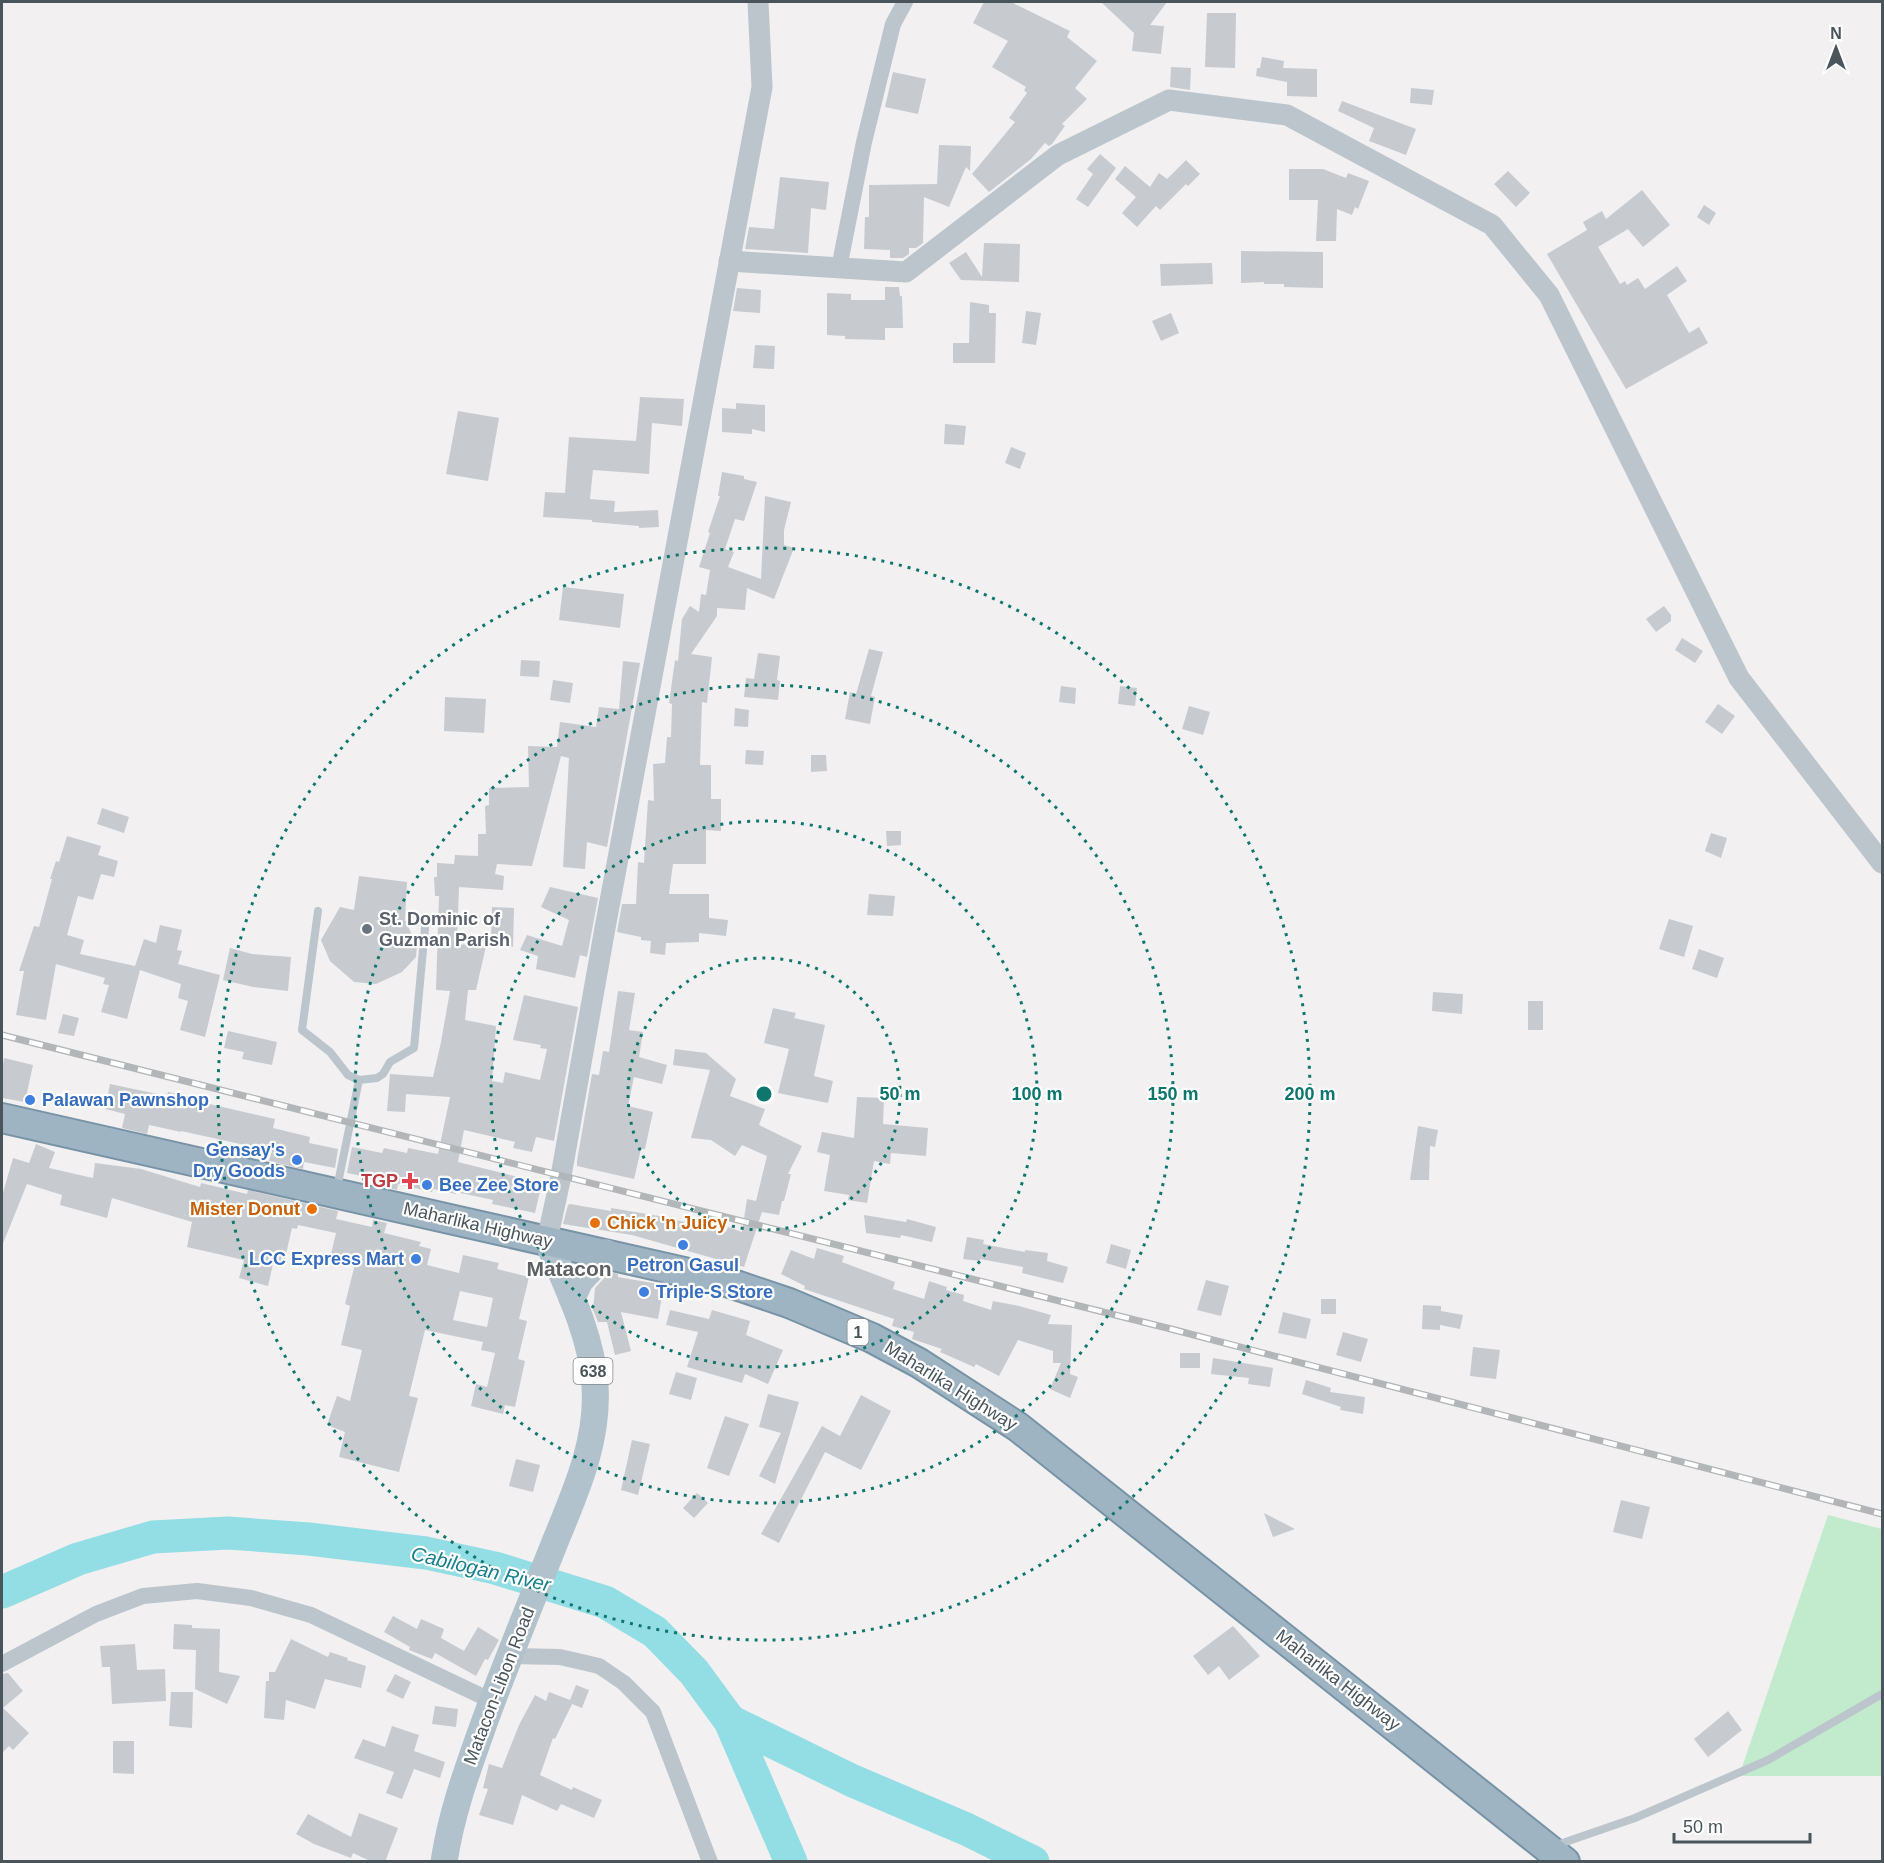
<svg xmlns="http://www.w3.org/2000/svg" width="1884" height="1863" font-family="Helvetica,sans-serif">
<rect width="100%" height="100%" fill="#f2f0f0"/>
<path fill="#c2ebcd" d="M1828,1515L1882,1529V1776H1739Z"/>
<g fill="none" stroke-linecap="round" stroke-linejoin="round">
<g stroke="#93dde4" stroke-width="33">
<path d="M2,1592L78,1559L153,1537L228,1533L309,1539L426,1553L495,1568L605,1602L655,1632L694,1672L730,1721L791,1862"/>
<path d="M730,1721L853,1781L966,1829L1033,1862"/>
</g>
</g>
<g fill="#c7cbcf" fill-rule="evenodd">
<path d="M984,2H1011L1070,31L1067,37L1097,61L1075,88L1087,99L1062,124L1065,126L1052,144L1049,146L1045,143L1031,159L989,192L972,174L1015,122L1009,118L1027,93L1024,90L1026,87L992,67L1008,41L973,23Z"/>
<path d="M1101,2H1167L1150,25L1164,26L1161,54L1132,51L1134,33Z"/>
<path d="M1207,13H1236L1235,68L1205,67Z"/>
<path d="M1262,57L1284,61L1283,68L1317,69V97L1287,96V82L1256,76L1257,68H1260Z"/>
<path d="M1171,67L1191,68L1190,90L1170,87Z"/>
<path d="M893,72L926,79L918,114L885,107Z"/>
<path d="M1411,88L1434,90L1432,105L1410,103Z"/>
<path d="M1342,101L1416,129L1406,155L1369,141L1374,128L1338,111Z"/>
<path d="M939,145L971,146L970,171L966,167L949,207L924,197L923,243L916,248H909V254L903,258H890V250L864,249L865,217H869V185L937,184Z"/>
<path d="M1100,154L1116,168L1088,207L1076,199L1093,174L1087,169Z"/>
<path d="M1186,160L1200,174L1188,186L1186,184L1160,210L1156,206L1137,227L1122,213L1136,197L1115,179L1125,166L1150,187L1159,173L1167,179Z"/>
<path d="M1289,169H1323L1346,178L1348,173L1369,181L1358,209L1355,207L1352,215L1337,209L1336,241H1316L1318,200H1289Z"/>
<path d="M1508,171L1530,193L1516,207L1494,184Z"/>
<path d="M780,177L829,182L826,210L811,208L808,253L745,249L749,227L774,229Z"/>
<path d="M1642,190L1670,225L1643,247L1628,229L1598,247L1620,284L1625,281L1627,285L1638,278L1645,289L1677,266L1687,281L1667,295L1689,333L1699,327L1708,343L1626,389L1547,254L1587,230L1583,222L1602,211L1606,219Z"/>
<path d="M1704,205L1716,213L1709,225L1697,217Z"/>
<path d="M984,243L1020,244L1019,282L961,280L949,263L966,252L982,277Z"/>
<path d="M1241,251L1323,252V288L1284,287V284H1264V282L1241,283Z"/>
<path d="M1212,263L1213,284L1161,286L1160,264Z"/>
<path d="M885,287H899L900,296H902L903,328H885V340L845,339V336L827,335V293L851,294V300H885Z"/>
<path d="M737,288L761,290L760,313L733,311Z"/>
<path d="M970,302L989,305V313H996L995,363H953V343H969Z"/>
<path d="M1026,311L1041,313L1036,345L1022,343Z"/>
<path d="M1171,313L1179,333L1161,341L1152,321Z"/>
<path d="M755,345L775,346L774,369L753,368Z"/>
<path d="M640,397L684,399L682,426L652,423L649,474L593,470L590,499L615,501L614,512L658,510L659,527L639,528V526L592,522V520L543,517L545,492L565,493L569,437L636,441Z"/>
<path d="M736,403L765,405V432L752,429V434L722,432V408L736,409Z"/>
<path d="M458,411L499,418L488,481L446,474Z"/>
<path d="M945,424L966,426L964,445L944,444Z"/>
<path d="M1011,447L1026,453L1020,469L1005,463Z"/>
<path d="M722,472L744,476V479L757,482L744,521L735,519L725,549L734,552L728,567L761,579L765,496L791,502L784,530V545L794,548L774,599L747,588L745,610L717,608V616L691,654L712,657L707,703L702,702L700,765H711V799H721V831L706,830V864H673L669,894H709V918L728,920L726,936L699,933V942L666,943L665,955L650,953L651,941L641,940V937L617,932L622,904H636L638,862L644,863L648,800L654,801L653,764L665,763L667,737H671L672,704L669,703L675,660L678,661L682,619L690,606L699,612L701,594L706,595L710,570L699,567L710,533L708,532L720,496H718Z"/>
<path d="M563,587L624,594L620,628L559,620Z"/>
<path d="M1664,606L1671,615V621L1656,632L1646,619Z"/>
<path d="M1682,638L1703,651L1695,663L1675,650Z"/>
<path d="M869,649L883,652L871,696L875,697L870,724L845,719L850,692L856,694Z"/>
<path d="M758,653L780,656L777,680L780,681L778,700L744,697L746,678L754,679Z"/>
<path d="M521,660L540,661L539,677L520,676Z"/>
<path d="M623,661L640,663L607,847L587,842L585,869L563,867L569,758L561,756L532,866L497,864L495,874L504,876L503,890L459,887L457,944L486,946L476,990H468L465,1020L496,1026L492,1081L503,1083L505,1072L540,1080L547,1049L540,1048L541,1045L513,1040L524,995L578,1007L554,1141L536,1137L532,1152L513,1148L515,1142L464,1130L458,1162L542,1183L535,1213L492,1204L493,1200L456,1192V1194L433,1189L432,1192L398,1184L397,1190L375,1185L377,1179L347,1173L352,1147L382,1153L384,1148L407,1153L408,1148L438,1154L450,1097L406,1094L405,1112L387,1111L390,1074L433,1077L441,1042L450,991L436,990L439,896H435L434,877H437V863L454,864L455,855L478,856V834H486L485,806L489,805V788L529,787L528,746L557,747L560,722L596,727L599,707L619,709Z"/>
<path d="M553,680L573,683L570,703L550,700Z"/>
<path d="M1061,686L1076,688L1075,704L1059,702Z"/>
<path d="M1120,686L1137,688L1135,706L1118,704Z"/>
<path d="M445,697L486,699L484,733L444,731Z"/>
<path d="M1718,704L1735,716L1722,734L1705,722Z"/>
<path d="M1189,706L1210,712L1203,735L1182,729Z"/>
<path d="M735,708L749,710L748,727L734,726Z"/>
<path d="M746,750L764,751L763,765L745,764Z"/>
<path d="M811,755H826L827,771L811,772Z"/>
<path d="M102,808L129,817L124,833L97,824Z"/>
<path d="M886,831H901V845L887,846Z"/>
<path d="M1711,833L1727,838L1721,858L1705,851Z"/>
<path d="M67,836L101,846L98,855L118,861L114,877L101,874L93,900L78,896L67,935L84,940L80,954L135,966L144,939L156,943L160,925L182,930L177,950L182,951L178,964L220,975L205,1037L180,1030L188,1001L178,998L181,984L140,970L127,1019L101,1012L109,985L103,984L105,978L56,964L46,1020L16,1015L24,971H19L34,926L39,927L52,879H50L56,861L59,862Z"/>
<path d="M359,876L407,882L405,920L417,946L416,957L402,972L376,984L354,982L330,961L321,940L340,907L354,910Z"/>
<path d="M550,887L598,898L587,957L580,955L575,978L536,969L538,956L520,950L527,935L562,946L569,920L541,907Z"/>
<path d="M869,894L895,896L893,916L867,915Z"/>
<path d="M492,907L514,908L513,947L491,940Z"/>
<path d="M1669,919L1693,926L1684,957L1659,949Z"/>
<path d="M230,948L252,954L291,957L288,991L253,987L223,980Z"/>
<path d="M1699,949L1724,958L1717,978L1692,969Z"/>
<path d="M618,991L635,993L629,1030L643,1032L639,1057L667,1065L662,1084L634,1077L628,1106L653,1112L645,1149H641L634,1179L577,1166V1161L592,1074L599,1075L603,1051L609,1052Z"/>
<path d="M1433,992L1463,994L1462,1014L1432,1011Z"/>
<rect x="1528" y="1001" width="15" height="29"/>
<path d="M773,1008L796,1013L794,1018L825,1025L814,1076L833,1081L828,1103L778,1093L789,1049L764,1043Z"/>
<path d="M63,1014L79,1018L74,1036L58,1033Z"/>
<path d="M228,1031L277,1042L272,1065L242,1059L244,1052L224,1048Z"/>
<path d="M675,1049L706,1053L736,1079L730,1096L765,1109L759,1125L802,1146L788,1174H791L784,1201H782L779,1215L762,1212L744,1267L632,1235L563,1224L568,1205L570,1204L611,1211V1208L659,1216L726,1232L728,1227L742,1232L747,1199L756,1201L767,1156L742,1145L735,1156L711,1140L691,1138L710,1070L673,1065Z"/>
<path d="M4,1058L33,1065L25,1102L2,1098V1071Z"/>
<path d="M110,1084L167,1096L168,1092L189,1097L188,1099L275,1119L273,1128L310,1137L309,1143L338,1149L335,1168L304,1162L303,1169L269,1161L272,1151L181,1131V1132L149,1125L147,1134L122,1128L125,1114L105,1109Z"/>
<path d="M857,1097L884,1098L883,1124L928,1128L926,1156L891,1153L890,1164L874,1161L867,1203L848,1200L849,1195L824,1191L830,1155L817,1152L822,1132L854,1138Z"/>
<path d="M1418,1126L1438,1130L1435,1147L1430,1146L1429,1180H1410Z"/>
<path d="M36,1144L55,1152L49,1168L93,1178L95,1163L141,1169L200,1187L201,1183L247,1194L248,1190L338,1211L336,1219L372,1227L373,1220L387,1223L384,1233L421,1242L419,1246L431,1249L427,1265L459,1273L463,1255L499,1263L497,1269L529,1277L519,1319L527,1321L518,1359L525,1361L515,1407L505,1405L503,1414L471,1406L476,1384L487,1387L495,1353L481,1350L483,1342L425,1330L409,1396L418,1398L399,1472L339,1457L345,1432L327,1425L337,1396L350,1401L362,1350L341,1345L350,1306L345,1304L356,1260L331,1254L336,1233L298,1225L297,1229L292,1228L283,1267L273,1264L268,1286L239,1278L244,1260L187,1247L192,1222L112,1198L107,1218L60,1205L62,1195L27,1184L2,1246V1196L13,1158L29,1163ZM460,1291L493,1298L487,1327L453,1320Z"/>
<path d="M864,1215L906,1222L907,1219L936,1227L932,1242L901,1235L900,1238L866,1233Z"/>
<path d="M967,1237L984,1240L983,1244L1025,1252V1250L1048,1253L1047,1261L1068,1267L1063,1283L1022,1273L1023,1267L980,1259V1261L963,1259Z"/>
<path d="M1111,1244L1131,1250L1126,1269L1106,1263Z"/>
<path d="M817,1248L844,1256L842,1262L895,1282L893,1289L924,1299L929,1281L947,1287L946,1290L964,1295L963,1301L991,1310L993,1301L1019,1306L1051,1315L1048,1324L1072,1325L1070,1374L1078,1377L1070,1398L1050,1389L1061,1363H1053V1351L1018,1340L999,1376L976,1364L974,1367L940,1352L942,1349L912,1339L914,1332L892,1326L894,1319L804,1289L805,1286L781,1274L791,1250L814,1259Z"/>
<path d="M610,1272L618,1274V1277L664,1285L658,1319L621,1312L631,1351L615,1355L607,1322H598L593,1310L595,1288Z"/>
<path d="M1206,1280L1229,1286L1221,1316L1197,1310Z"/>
<rect x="1321" y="1299" width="15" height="15"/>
<path d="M1423,1305L1441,1306V1311L1463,1315L1460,1329L1440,1325V1330L1422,1329Z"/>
<path d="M670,1310L709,1319L712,1310L750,1321L746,1335L783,1350L768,1384L745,1374L742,1383L687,1367L698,1332L666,1325Z"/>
<path d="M1283,1312L1311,1319L1306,1339L1278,1333Z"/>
<path d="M1343,1332L1368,1339L1361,1362L1336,1355Z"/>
<path d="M1473,1347L1500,1350L1496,1379L1470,1376Z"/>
<rect x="1180" y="1353" width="20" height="15"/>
<path d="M1213,1358L1273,1368L1270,1387L1248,1384L1249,1378L1211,1374Z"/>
<path d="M676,1372L697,1378L691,1400L669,1394Z"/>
<path d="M1306,1380L1331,1388L1330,1392L1365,1397L1363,1414L1340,1410L1341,1407L1302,1394Z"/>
<path d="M768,1394L799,1402L775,1484L759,1476L781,1433L759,1427Z"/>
<path d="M861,1395L891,1411L861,1470L825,1452L779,1543L761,1534L822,1426L840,1436Z"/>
<path d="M725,1416L749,1424L729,1476L707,1468Z"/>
<path d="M632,1440L650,1444L638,1495L621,1490Z"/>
<path d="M516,1459L540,1465L533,1492L509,1486Z"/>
<path d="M697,1493L708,1503L694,1518L683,1508Z"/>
<path d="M1621,1500L1650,1507L1642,1539L1613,1532Z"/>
<path d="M1264,1513L1295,1529L1273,1537Z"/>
<path d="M393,1616L417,1629L421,1619L444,1629L441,1638L464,1651L478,1627L499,1640L488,1660L485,1659L476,1676L435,1653L432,1659L409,1650L410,1647L384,1632Z"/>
<path d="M174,1624L192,1625V1628L220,1629L219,1672L240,1676L227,1704L195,1689L196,1650L173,1649Z"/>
<path d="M1233,1626L1260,1656L1229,1680L1219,1666L1208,1675L1193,1656Z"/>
<path d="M291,1639L328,1657L330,1652L348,1658L347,1660L366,1666L361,1688L325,1679L315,1709L286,1700L284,1720L264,1718L266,1681H269V1672H275Z"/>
<path d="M135,1644L137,1670L165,1669L166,1701L112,1704L110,1667H102L100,1646Z"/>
<path d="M8,1673L23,1691L3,1708L29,1733L13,1750L9,1746L2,1753V1674Z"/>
<path d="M395,1674L411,1682L403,1699L386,1691Z"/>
<path d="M576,1685L589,1690L582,1708L572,1704L555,1739L553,1738L540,1775L572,1790L573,1787L602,1800L594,1818L561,1804L557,1811L522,1795L513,1825L479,1815L488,1789L483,1788L489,1764L502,1768L519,1725L535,1695L546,1701L549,1692L570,1700Z"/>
<path d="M171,1692H193L192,1728L169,1726Z"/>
<path d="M435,1706L458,1709L456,1727L432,1724Z"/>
<path d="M1728,1711L1742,1730L1708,1757L1694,1739Z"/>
<path d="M392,1726L419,1735L414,1751L445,1762L440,1778L414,1769L402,1799L386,1793L394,1772L354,1758L363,1739L385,1747Z"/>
<path d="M113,1741H134V1774L113,1773Z"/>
<path d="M359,1813L398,1828L385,1862H372L353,1853L351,1858L314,1844L296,1834L308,1814L351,1837Z"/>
</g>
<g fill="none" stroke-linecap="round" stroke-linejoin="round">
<g stroke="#7793a6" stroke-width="32">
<path id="trunk" d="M2,1118L724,1281L789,1303L872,1338L919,1363L1018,1427L1565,1862"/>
</g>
<g stroke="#bcc5cb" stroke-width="8">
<path d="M318,911L302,1030L330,1052L348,1075L359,1080L377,1078L383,1074L390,1062L414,1048L425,928"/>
<path d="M337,1188L359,1080"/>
<path d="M1554,1846L1635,1818L1768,1760L1882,1694"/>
</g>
<g stroke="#bcc5cb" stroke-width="16">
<path d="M839,268L864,142L893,24L905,2"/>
<path d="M510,1656L560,1657L599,1666L624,1683L653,1712L710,1862"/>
<path d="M2,1664L96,1614L143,1596L197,1591L251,1598L311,1615L492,1701"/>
</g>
<g stroke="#bcc5cb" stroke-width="21">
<path d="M729,261L906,272L1058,155L1169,100L1287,115L1492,225L1549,295L1739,678L1882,863"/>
<path d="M547,1240L561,1176L605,928L762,87L758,2"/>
</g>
<g stroke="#b2c2cc" stroke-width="27">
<path d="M572,1298L580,1281L606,1253"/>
<path d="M444,1862C451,1814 467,1771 483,1726C504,1668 528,1610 551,1552C572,1499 599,1445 595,1386C592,1336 567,1286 547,1240"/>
</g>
<use href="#trunk" stroke="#9fb4c3" stroke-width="28"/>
<g stroke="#b2b6b9" stroke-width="7">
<path id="rail" d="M2,1035L1171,1329L1882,1514"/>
</g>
<use href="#rail" stroke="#fff" stroke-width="4.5" stroke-dasharray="14" stroke-linecap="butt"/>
</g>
<g fill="none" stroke="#0f766e" stroke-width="3" stroke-dasharray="3 6">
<circle cx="764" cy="1094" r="136"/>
<circle cx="764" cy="1094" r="273"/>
<circle cx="764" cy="1094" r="409"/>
<circle cx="764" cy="1094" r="546"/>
</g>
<circle fill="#6b7280" stroke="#fff" stroke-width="2" cx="367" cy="929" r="6"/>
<g fill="#3f7fe0" stroke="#fff" stroke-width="2">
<circle cx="30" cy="1100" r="6"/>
<circle cx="297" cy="1160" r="6"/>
<circle cx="427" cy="1185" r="6"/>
<circle cx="683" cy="1245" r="6"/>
<circle cx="416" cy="1259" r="6"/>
<circle cx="644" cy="1292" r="6"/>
</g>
<path fill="#e0444e" stroke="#fff" stroke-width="2" d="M407 1172h6v6h6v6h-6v6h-6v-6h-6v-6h6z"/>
<g fill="#e8710a" stroke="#fff" stroke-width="2">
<circle cx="312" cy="1209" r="6"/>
<circle cx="595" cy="1223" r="6"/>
</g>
<g text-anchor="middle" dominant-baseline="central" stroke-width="4.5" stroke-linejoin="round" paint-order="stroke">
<g fill="#fff" stroke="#80888c" stroke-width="1.5">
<rect x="847.5" y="1319" width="21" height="26" rx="4.5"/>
<rect x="573.5" y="1358" width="39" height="26" rx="4.5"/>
</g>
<g font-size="16" font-weight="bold" fill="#49555b">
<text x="858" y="1332">1</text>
<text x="593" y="1371">638</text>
</g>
<g font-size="18" font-weight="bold" fill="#5b616d" stroke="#fff" text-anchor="start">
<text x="379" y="919">St. Dominic of<tspan x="379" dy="21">Guzman Parish</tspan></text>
</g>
<g font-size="18" font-weight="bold" fill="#366cbe" stroke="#fff" text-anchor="start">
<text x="42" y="1100">Palawan Pawnshop</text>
<text x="285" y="1150" text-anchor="end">Gensay's<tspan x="285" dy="21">Dry Goods</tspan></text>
<text x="439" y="1185">Bee Zee Store</text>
<text x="404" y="1259" text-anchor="end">LCC Express Mart</text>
<text x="683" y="1265" text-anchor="middle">Petron Gasul</text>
<text x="656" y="1292">Triple-S Store</text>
</g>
<g font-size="18" font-weight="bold" fill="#be3a42" stroke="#fff" text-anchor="end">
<text x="398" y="1181">TGP</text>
</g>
<g font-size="18" font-weight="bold" fill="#c56008" stroke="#fff" text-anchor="end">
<text x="300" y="1209">Mister Donut</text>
<text x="607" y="1223" text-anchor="start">Chick 'n Juicy</text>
</g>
<g font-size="18" fill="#49555b" stroke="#fff">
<text transform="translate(478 1225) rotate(13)">Maharlika Highway</text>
<text transform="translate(951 1386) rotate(32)">Maharlika Highway</text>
<text transform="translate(1338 1680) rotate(38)">Maharlika Highway</text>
<text transform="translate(499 1686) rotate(-69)">Matacon-Libon Road</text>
</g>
<g font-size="20" font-style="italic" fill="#187f8a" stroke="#fff">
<text transform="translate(481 1569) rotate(13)">Cabilogan River</text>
</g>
<g font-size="21" font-weight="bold" fill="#5d6164" stroke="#fff">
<text x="569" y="1268">Matacon</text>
</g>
</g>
<circle cx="764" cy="1094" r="9" fill="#0f766e" stroke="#fff" stroke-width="3"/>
<g font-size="18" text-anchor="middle" font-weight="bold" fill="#0f766e" stroke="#fff" stroke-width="4.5" stroke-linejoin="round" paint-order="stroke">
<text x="900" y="1100">50 m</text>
<text x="1037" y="1100">100 m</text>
<text x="1173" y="1100">150 m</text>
<text x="1310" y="1100">200 m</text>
</g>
<rect width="1884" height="1863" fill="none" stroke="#49555b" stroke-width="6"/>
<g transform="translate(1836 48)" stroke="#ffffff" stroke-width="4.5" paint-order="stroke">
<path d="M0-4.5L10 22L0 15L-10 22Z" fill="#49555b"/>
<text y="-9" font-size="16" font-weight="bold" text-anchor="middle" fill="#49555b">N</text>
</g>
<path d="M1674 1833v9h136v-9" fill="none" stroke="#49555b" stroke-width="3"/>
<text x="1683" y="1833" font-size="18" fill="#49555b" stroke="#ffffff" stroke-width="4.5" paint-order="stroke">50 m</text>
</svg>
